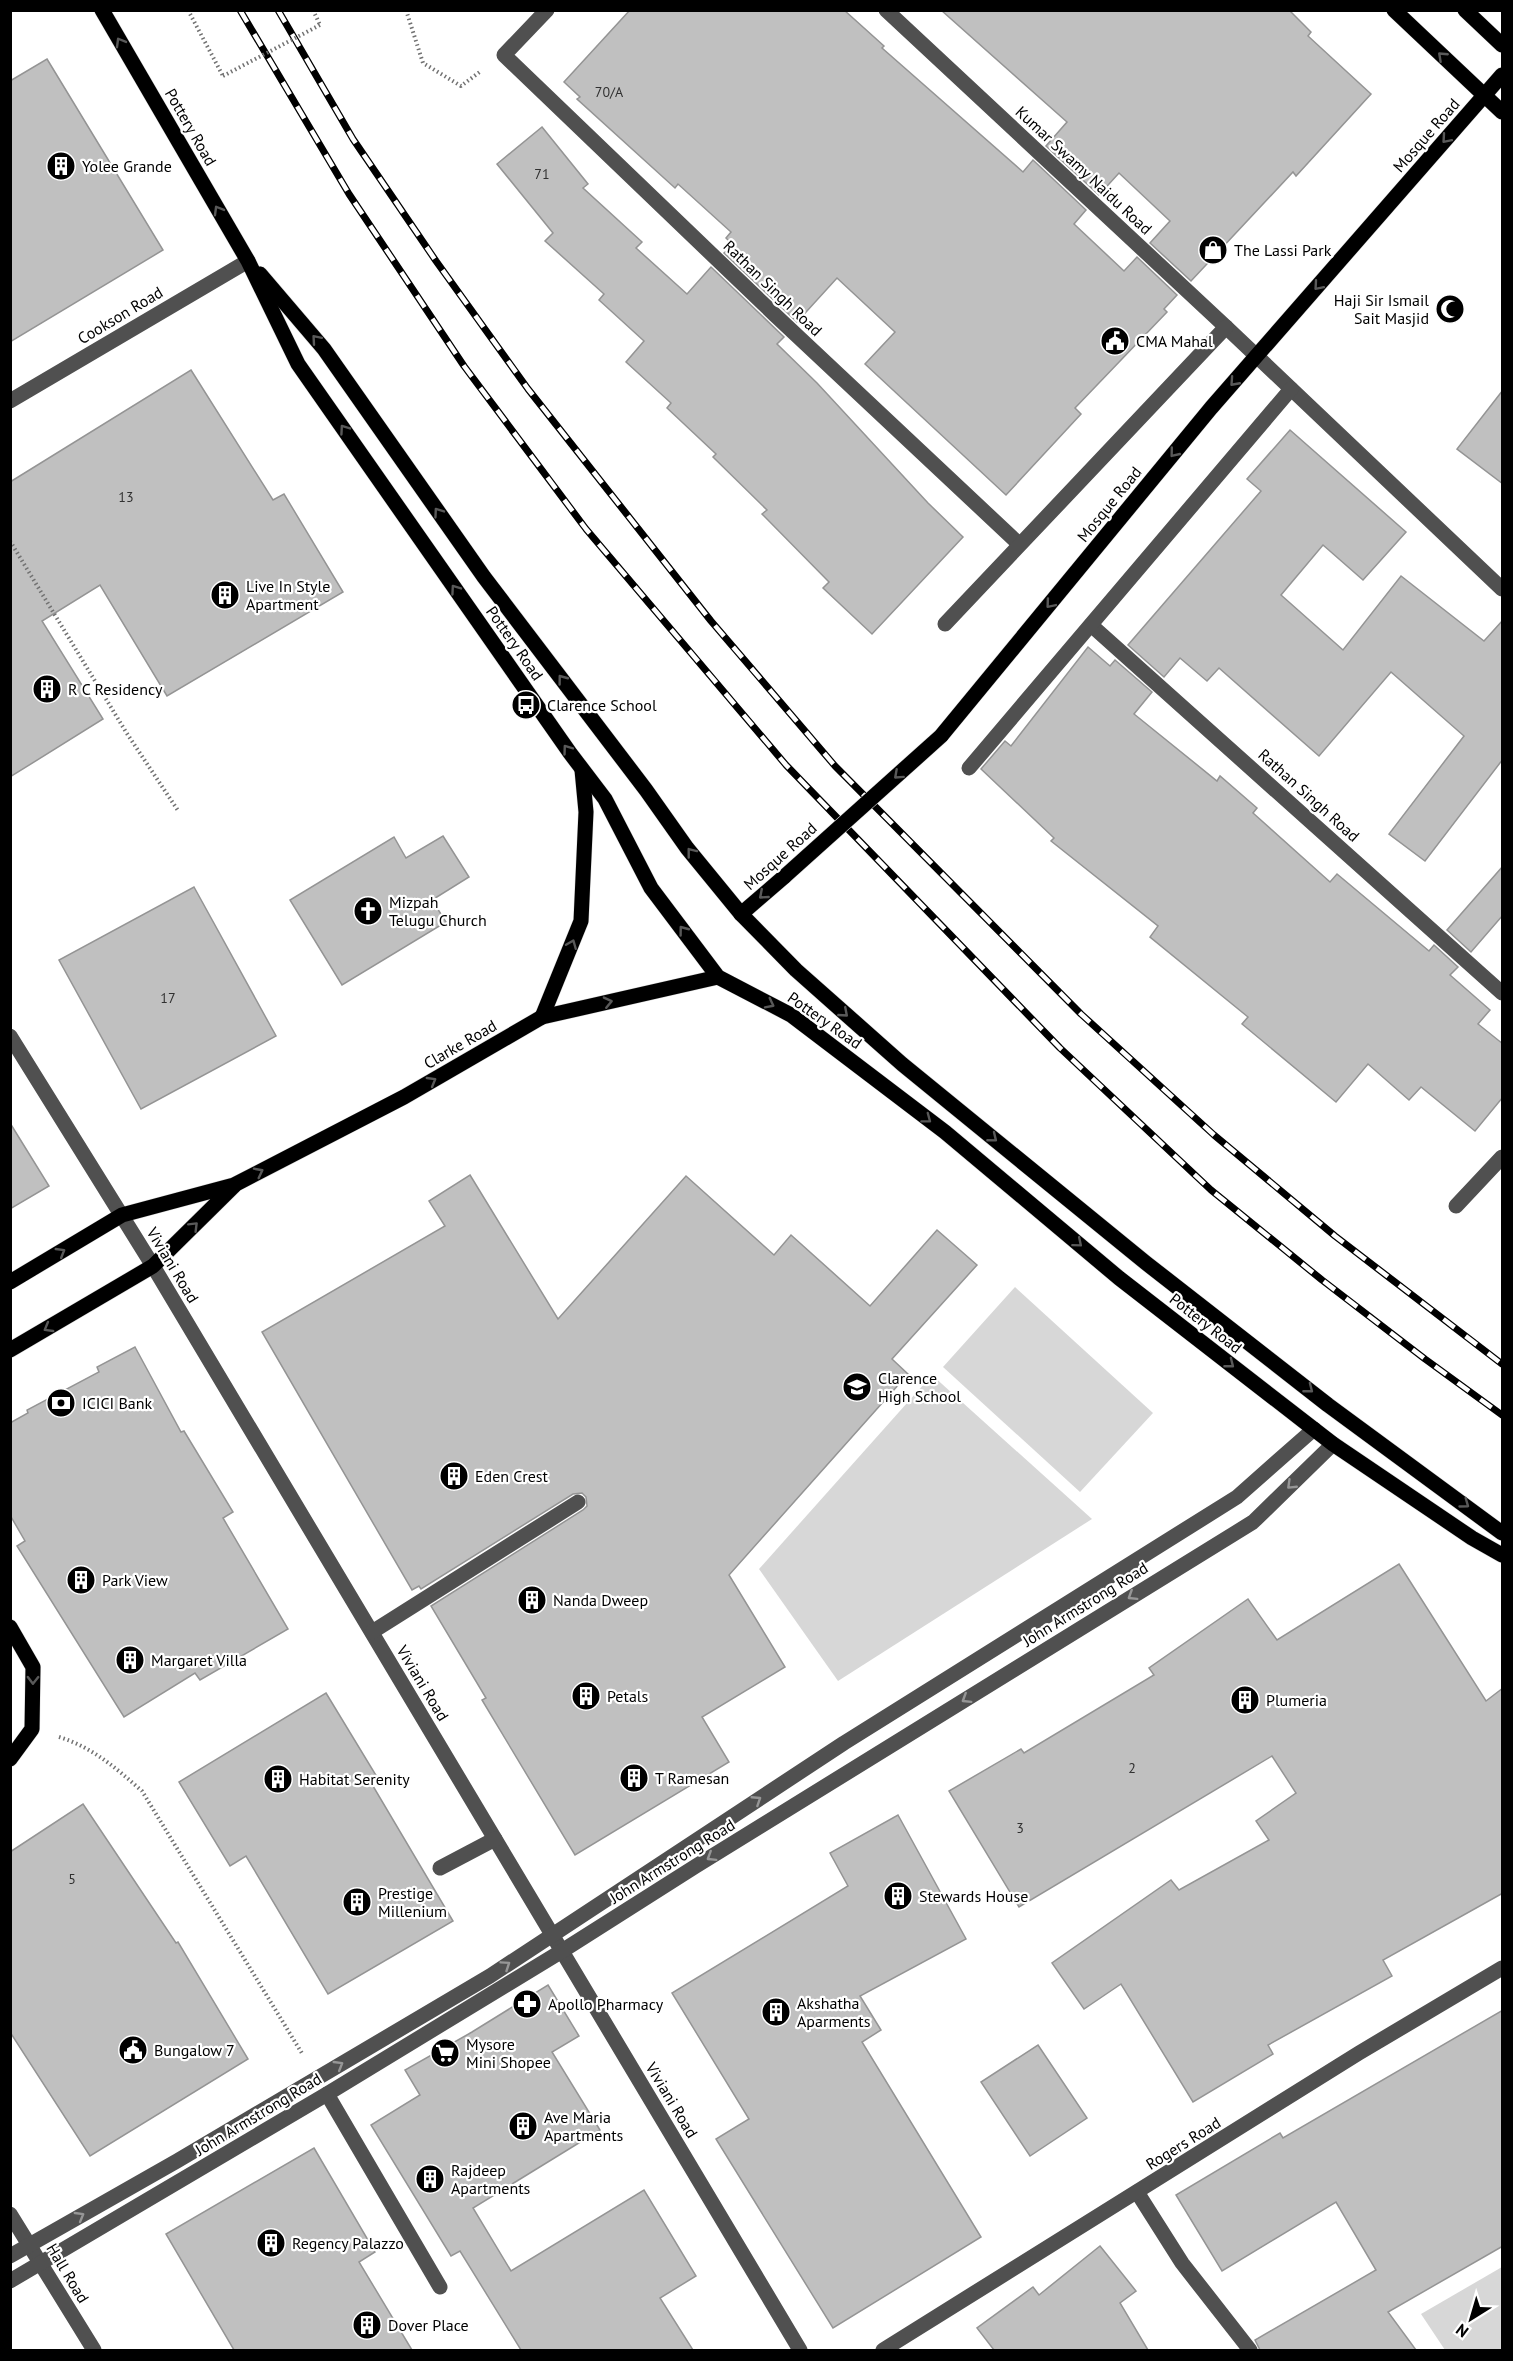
<svg xmlns="http://www.w3.org/2000/svg" width="1513" height="2361" font-family="'PT Sans',sans-serif">
<rect width="100%" height="100%" fill="#fff"/>
<g fill="#d7d7d7">
<path d="M1015,1287L1153,1413L1080,1492L943,1367Z"/>
<path d="M932,1375L1092,1519L838,1681L759,1569Z"/>
<path d="M1502,2267V2350H1445L1421,2314Z"/>
</g>
<g fill="#c0c0c0" stroke="#949494" stroke-width="1.5">
<path d="M630,10H844L884,46L882,48L1023,172L1033,160L1086,210L1074,224L1124,271L1137,257L1177,295L1164,309L1167,312L1075,408L1081,414L1006,495L865,364L895,332L837,278L797,322L724,253L732,244L726,238L731,232L678,184L675,188L577,99L580,97L564,82Z"/>
<path d="M941,10H1289L1311,32L1308,36L1371,94L1296,176L1293,172L1191,281L1150,243L1170,221L1119,173L1099,195L1046,146L1067,122Z"/>
<path d="M47,59L163,250L10,342V81Z"/>
<path d="M542,127L588,184L583,188L642,242L636,248L687,294L711,267L784,337L777,344L817,383L928,503L963,537L872,634L823,588L829,582L762,514L767,510L713,457L716,454L667,408L671,403L626,362L644,341L599,300L604,294L545,241L553,233L497,164Z"/>
<path d="M191,370L273,500L284,494L343,592L167,696L100,585L42,621L103,719L10,777V482Z"/>
<path d="M1503,390V484L1457,449Z"/>
<path d="M1290,430L1406,532L1363,580L1323,545L1281,595L1343,650L1401,576L1484,641L1503,620V759L1425,861L1389,834L1464,736L1391,672L1319,756L1219,668L1207,681L1180,658L1164,677L1128,645L1261,491L1247,479Z"/>
<path d="M1088,647L1110,666L1115,660L1152,692L1134,714L1217,781L1220,776L1257,808L1253,813L1330,882L1337,874L1429,951L1434,945L1458,967L1450,975L1490,1010L1478,1024L1503,1044V1097L1475,1131L1421,1087L1409,1100L1368,1064L1336,1102L1242,1024L1248,1017L1150,937L1158,926L1051,841L1054,838L981,769L1005,741L1011,746Z"/>
<path d="M443,836L469,877L432,900L446,922L342,985L290,900L394,837L406,858Z"/>
<path d="M1503,866V915L1471,952L1447,930Z"/>
<path d="M194,887L276,1036L141,1109L59,960Z"/>
<path d="M10,1123L49,1186L10,1209Z"/>
<path d="M470,1175L558,1319L686,1176L774,1255L791,1235L870,1306L937,1230L977,1265L892,1359L908,1374L729,1575L785,1667L702,1717L729,1762L575,1855L482,1700L486,1698L431,1606L583,1510L587,1506L586,1497L582,1493L573,1494L421,1589L419,1586L412,1590L262,1332L445,1226L429,1201Z"/>
<path d="M135,1347L181,1432L184,1431L233,1512L223,1518L288,1629L200,1680L195,1673L124,1717L17,1546L25,1541L10,1515V1423L28,1413L27,1410L99,1372L97,1367Z"/>
<path d="M1399,1564L1486,1701L1503,1688V1893L1383,1960L1392,1976L1268,2045L1273,2054L1193,2102L1121,1984L1084,2009L1052,1963L1171,1880L1179,1890L1269,1840L1256,1821L1296,1793L1272,1756L1019,1907L949,1791L1021,1749L1024,1753L1154,1675L1149,1668L1248,1599L1277,1640Z"/>
<path d="M326,1693L377,1777L370,1781L453,1921L328,1994L246,1856L230,1866L179,1782Z"/>
<path d="M83,1804L176,1943L178,1942L248,2059L90,2156L10,2032V1852Z"/>
<path d="M898,1815L966,1939L860,1996L881,2030L862,2042L981,2237L833,2328L716,2139L749,2119L672,1993L848,1886L830,1853Z"/>
<path d="M548,1985L579,2036L552,2052L600,2130L473,2208L511,2271L644,2190L696,2276L660,2298L693,2350H521L460,2251L451,2256L371,2125L420,2095L405,2070L472,2032Z"/>
<path d="M1503,2010V2246L1388,2312L1416,2350H1260L1255,2340L1376,2270L1336,2202L1222,2271L1176,2195L1280,2133L1283,2138Z"/>
<path d="M1038,2045L1087,2118L1030,2156L981,2082Z"/>
<path d="M314,2148L375,2252L359,2262L412,2350H234L166,2234Z"/>
<path d="M1100,2246L1136,2291L1120,2303L1148,2350H994L977,2328L1033,2287L1039,2295Z"/>
</g>
<g fill="none" stroke-linecap="round" stroke-linejoin="round">
<g stroke="#dbdbdb" stroke-width="16">
<g id="major">
<path d="M102,10L248,261L298,364L570,753L605,799L651,888L718,977L791,1015L945,1132L1119,1278L1333,1444L1472,1538L1502,1555"/>
<path d="M1394,10L1502,112"/>
<path d="M1465,10L1502,45"/>
<path d="M260,274L324,349L484,577L646,790L687,848L741,914L796,970L902,1064L1146,1263L1328,1405L1502,1533"/>
<path d="M941,736L1211,408L1502,75"/>
<path d="M741,914L785,876"/>
<path d="M542,1017L581,921L586,812L582,770"/>
<path d="M10,1282L122,1215L234,1185L404,1097L542,1017L718,977"/>
<path d="M10,1350L153,1266L234,1186"/>
<path d="M10,1627L33,1667L32,1729L10,1759"/>
</g>
</g>
<g stroke="#727272" stroke-width="4" stroke-dasharray="1.5 3" stroke-linecap="butt">
<path d="M188,10L223,76"/>
<path d="M313,10L320,25"/>
<path d="M406,10L423,63L461,86L481,71"/>
<path d="M10,541L126,732L179,812"/>
<path d="M59,1737C92,1747 116,1768 142,1791L303,2055"/>
</g>
<g stroke="#505050" stroke-width="15">
<path d="M547,10L504,55L775,315L1019,544"/>
<path d="M886,10L1226,327L1502,589"/>
<path d="M10,401L248,261"/>
<path d="M945,624L1226,327"/>
<path d="M1091,625L1502,993"/>
<path d="M969,768L1291,389"/>
<path d="M10,1036L153,1266L800,2350"/>
<path d="M1456,1206L1502,1157"/>
<path d="M372,1632L578,1502"/>
<path d="M440,1868L495,1839"/>
<path d="M327,2094L440,2287"/>
<path d="M1137,2192L1182,2263L1250,2350"/>
<path d="M10,2214L94,2350"/>
<path d="M10,2256L177,2161L490,1976L844,1743L1237,1497L1314,1429"/>
<path d="M10,2281L327,2094L562,1951L696,1866L1253,1522L1333,1444"/>
<path d="M883,2350L1359,2053L1502,1968"/>
</g>
<use href="#major" stroke="#000" stroke-width="15"/>
<g stroke="#000" stroke-width="7">
<g id="rail">
<path d="M240,10L349,194L464,366L586,529L786,765L1060,1048L1211,1190L1322,1280L1425,1359L1502,1415"/>
<path d="M278,10L353,139L436,261L528,389L711,621L835,766L1081,1014L1214,1135L1335,1236L1502,1364"/>
</g>
</g>
<use href="#rail" stroke="#fff" stroke-width="4.5" stroke-dasharray="14" stroke-linecap="butt"/>
<g stroke="#dbdbdb" stroke-width="16" stroke-linecap="butt">
<path id="major-bridge" d="M785,876L941,736"/>
</g>
<path stroke="#727272" stroke-width="4" stroke-dasharray="1.5 3" stroke-linecap="butt" d="M223,76L320,25"/>
<use href="#major-bridge" stroke="#000" stroke-width="15"/>
</g>
<defs><path id="oneway-chevron" d="M-2-3.5L2.5 0L-2 3.5" fill="none" stroke-width="1.6" stroke-linecap="round" stroke-linejoin="round" transform="scale(1.5)"/></defs>
<g stroke="#595959">
<use href="#oneway-chevron" transform="translate(120 42) rotate(-120)"/>
<use href="#oneway-chevron" transform="translate(1442 56) rotate(-137)"/>
<use href="#oneway-chevron" transform="translate(1446 139) rotate(131)"/>
<use href="#oneway-chevron" transform="translate(218 210) rotate(-120)"/>
<use href="#oneway-chevron" transform="translate(1318 286) rotate(131)"/>
<use href="#oneway-chevron" transform="translate(316 339) rotate(-131)"/>
<use href="#oneway-chevron" transform="translate(1234 382) rotate(132)"/>
<use href="#oneway-chevron" transform="translate(344 429) rotate(-125)"/>
<use href="#oneway-chevron" transform="translate(1174 453) rotate(129)"/>
<use href="#oneway-chevron" transform="translate(438 512) rotate(-125)"/>
<use href="#oneway-chevron" transform="translate(455 589) rotate(-125)"/>
<use href="#oneway-chevron" transform="translate(1050 604) rotate(130)"/>
<use href="#oneway-chevron" transform="translate(562 679) rotate(-127)"/>
<use href="#oneway-chevron" transform="translate(567 749) rotate(-126)"/>
<use href="#oneway-chevron" transform="translate(898 775) rotate(138)"/>
<use href="#oneway-chevron" transform="translate(691 852) rotate(-128)"/>
<use href="#oneway-chevron" transform="translate(763 895) rotate(139)"/>
<use href="#oneway-chevron" transform="translate(683 930) rotate(-127)"/>
<use href="#oneway-chevron" transform="translate(572 944) rotate(-68)"/>
<use href="#oneway-chevron" transform="translate(608 1002) rotate(-13)"/>
<use href="#oneway-chevron" transform="translate(770 1004) rotate(27)"/>
<use href="#oneway-chevron" transform="translate(844 1013) rotate(41)"/>
<use href="#oneway-chevron" transform="translate(432 1081) rotate(-30)"/>
<use href="#oneway-chevron" transform="translate(927 1119) rotate(37)"/>
<use href="#oneway-chevron" transform="translate(993 1138) rotate(39)"/>
<use href="#oneway-chevron" transform="translate(259 1172) rotate(-27)"/>
<use href="#oneway-chevron" transform="translate(194 1226) rotate(-45)"/>
<use href="#oneway-chevron" transform="translate(1078 1243) rotate(40)"/>
<use href="#oneway-chevron" transform="translate(61 1252) rotate(-31)"/>
<use href="#oneway-chevron" transform="translate(48 1328) rotate(150)"/>
<use href="#oneway-chevron" transform="translate(1230 1364) rotate(38)"/>
<use href="#oneway-chevron" transform="translate(1309 1389) rotate(38)"/>
<use href="#oneway-chevron" transform="translate(1465 1504) rotate(36)"/>
<use href="#oneway-chevron" transform="translate(33 1680) rotate(91)"/>
</g>
<g stroke="#969696">
<use href="#oneway-chevron" transform="translate(1291 1485) rotate(136)"/>
<use href="#oneway-chevron" transform="translate(1132 1596) rotate(148)"/>
<use href="#oneway-chevron" transform="translate(966 1699) rotate(148)"/>
<use href="#oneway-chevron" transform="translate(757 1800) rotate(-33)"/>
<use href="#oneway-chevron" transform="translate(711 1857) rotate(148)"/>
<use href="#oneway-chevron" transform="translate(506 1965) rotate(-34)"/>
<use href="#oneway-chevron" transform="translate(339 2065) rotate(-31)"/>
<use href="#oneway-chevron" transform="translate(80 2216) rotate(-30)"/>
</g>
<defs>
<g id="building-disc" transform="scale(1.5)"><circle r="9.5" fill="#000" stroke="#fff"/><path d="M-4-6H4V6H1V3H-1V6H-4ZM-2.5-4.3h1.7v1.8h-1.7ZM.8-4.3h1.7v1.8H.8ZM-2.5-1h1.7V.8h-1.7ZM.8-1h1.7V.8H.8Z" fill="#fff"/></g>
<g id="shop-disc" transform="scale(1.5)"><circle r="9.5" fill="#000" stroke="#fff"/><path d="M-5-2.5h2.3a2.7 3.5 0 0 1 5.4 0H5L5.5 6h-11ZM-1.5-2.5h3a1.5 2.3 0 0 0-3 0Z" fill="#fff"/></g>
<g id="mosque-disc" transform="scale(1.5)"><circle r="9.5" fill="#000" stroke="#fff"/><path d="M3.5-4.9A6 6 0 1 0 3.5 4.9A5 5 0 1 1 3.5-4.9Z" fill="#fff"/></g>
<g id="civic-disc" transform="scale(1.5)"><circle r="9.5" fill="#000" stroke="#fff"/><path d="M-.6-6.5H3V-4.5H.6V-3L4-1V1h2V6H-6V1h2V-1L-.6-3ZM-1.2 2.5V6h2.4V2.5Z" fill="#fff"/></g>
<g id="bus-disc" transform="scale(1.5)"><circle r="9.5" fill="#000" stroke="#fff"/><path d="M-5-6H5V4H4V6H2V4H-2V6H-4V4H-5ZM-3.5-4V0h7V-4ZM-3.5 1.2v1.5H-2V1.2ZM2 1.2v1.5H3.5V1.2Z" fill="#fff"/></g>
<g id="church-disc" transform="scale(1.5)"><circle r="9.5" fill="#000" stroke="#fff"/><path d="M-1.2-6h2.4v3.5h3.3v2.4h-3.3V6h-2.4V-.1h-3.3v-2.4h3.3Z" fill="#fff"/></g>
<g id="school-disc" transform="scale(1.5)"><circle r="9.5" fill="#000" stroke="#fff"/><path d="M0-5L7-2L0 1L-7-2ZM-4 1L0 2.5L4 1V4Q0 6-4 4Z" fill="#fff"/></g>
<g id="bank-disc" transform="scale(1.5)"><circle r="9.5" fill="#000" stroke="#fff"/><path d="M-6-4H6V4H-6ZM0-2.3a2.3 2.3 0 1 0 0 4.6a2.3 2.3 0 1 0 0-4.6Z" fill="#fff"/></g>
<g id="pharmacy-disc" transform="scale(1.5)"><circle r="9.5" fill="#000" stroke="#fff"/><path d="M-2-6h4v4h4v4h-4v4h-4v-4h-4v-4h4Z" fill="#fff"/></g>
<g id="supermarket-disc" transform="scale(1.5)"><circle r="9.5" fill="#000" stroke="#fff"/><path d="M-6-5.5h2.5l.6 2H6L4.5 2H-2.5L-4.4-4H-6ZM-1.5 3.2a1.3 1.3 0 1 0 .1 0ZM3 3.2a1.3 1.3 0 1 0 .1 0Z" fill="#fff"/></g>
</defs>
<g fill-rule="evenodd">
<use href="#building-disc" x="61" y="166"/>
<use href="#shop-disc" x="1213" y="250"/>
<use href="#mosque-disc" x="1450" y="309"/>
<use href="#civic-disc" x="1115" y="341"/>
<use href="#building-disc" x="225" y="595"/>
<use href="#building-disc" x="47" y="689"/>
<use href="#bus-disc" x="526" y="705"/>
<use href="#church-disc" x="368" y="911"/>
<use href="#school-disc" x="857" y="1387"/>
<use href="#bank-disc" x="61" y="1403"/>
<use href="#building-disc" x="454" y="1476"/>
<use href="#building-disc" x="81" y="1580"/>
<use href="#building-disc" x="532" y="1600"/>
<use href="#building-disc" x="130" y="1660"/>
<use href="#building-disc" x="586" y="1696"/>
<use href="#building-disc" x="1245" y="1700"/>
<use href="#building-disc" x="634" y="1778"/>
<use href="#building-disc" x="278" y="1779"/>
<use href="#building-disc" x="898" y="1896"/>
<use href="#building-disc" x="357" y="1902"/>
<use href="#pharmacy-disc" x="527" y="2004"/>
<use href="#building-disc" x="776" y="2012"/>
<use href="#civic-disc" x="133" y="2050"/>
<use href="#supermarket-disc" x="445" y="2053"/>
<use href="#building-disc" x="523" y="2126"/>
<use href="#building-disc" x="430" y="2179"/>
<use href="#building-disc" x="271" y="2243"/>
<use href="#building-disc" x="367" y="2325"/>
</g>
<g text-anchor="middle" dominant-baseline="central" stroke-width="4.5" stroke-linejoin="round" paint-order="stroke">
<g font-size="14" fill="#303030">
<text x="609" y="92">70/A</text>
<text x="542" y="174">71</text>
<text x="126" y="497">13</text>
<text x="168" y="998">17</text>
<text x="1132" y="1768">2</text>
<text x="1020" y="1828">3</text>
<text x="72" y="1879">5</text>
</g>
<g font-size="16" fill="#000" stroke="#fff">
<text transform="translate(191 127) rotate(60)">Pottery Road</text>
<text transform="translate(1426 135) rotate(-49)">Mosque Road</text>
<text transform="translate(1084 170) rotate(43)">Kumar Swamy Naidu Road</text>
<text transform="translate(773 288) rotate(44)">Rathan Singh Road</text>
<text transform="translate(120 315) rotate(-31)">Cookson Road</text>
<text transform="translate(1109 504) rotate(-51)">Mosque Road</text>
<text transform="translate(515 643) rotate(55)">Pottery Road</text>
<text transform="translate(1309 795) rotate(42)">Rathan Singh Road</text>
<text transform="translate(780 856) rotate(-42)">Mosque Road</text>
<text transform="translate(825 1020) rotate(35)">Pottery Road</text>
<text transform="translate(460 1044) rotate(-30)">Clarke Road</text>
<text transform="translate(173 1265) rotate(59)">Viviani Road</text>
<text transform="translate(1206 1323) rotate(38)">Pottery Road</text>
<text transform="translate(1085 1604) rotate(-32)">John Armstrong Road</text>
<text transform="translate(423 1683) rotate(59)">Viviani Road</text>
<text transform="translate(672 1861) rotate(-32)">John Armstrong Road</text>
<text transform="translate(672 2100) rotate(59)">Viviani Road</text>
<text transform="translate(258 2114) rotate(-31)">John Armstrong Road</text>
<text transform="translate(1183 2143) rotate(-32)">Rogers Road</text>
<text transform="translate(68 2273) rotate(59)">Hall Road</text>
</g>
<g font-size="16" fill="#000" stroke="#fff" text-anchor="start">
<text x="82" y="166">Yolee Grande</text>
<text x="1234" y="250">The Lassi Park</text>
<text x="1429" y="300" text-anchor="end">Haji Sir Ismail<tspan x="1429" dy="18">Sait Masjid</tspan></text>
<text x="1136" y="341">CMA Mahal</text>
<text x="246" y="586">Live In Style<tspan x="246" dy="18">Apartment</tspan></text>
<text x="68" y="689">R C Residency</text>
<text x="547" y="705">Clarence School</text>
<text x="389" y="902">Mizpah<tspan x="389" dy="18">Telugu Church</tspan></text>
<text x="878" y="1378">Clarence<tspan x="878" dy="18">High School</tspan></text>
<text x="82" y="1403">ICICI Bank</text>
<text x="475" y="1476">Eden Crest</text>
<text x="102" y="1580">Park View</text>
<text x="553" y="1600">Nanda Dweep</text>
<text x="151" y="1660">Margaret Villa</text>
<text x="607" y="1696">Petals</text>
<text x="1266" y="1700">Plumeria</text>
<text x="655" y="1778">T Ramesan</text>
<text x="299" y="1779">Habitat Serenity</text>
<text x="378" y="1893">Prestige<tspan x="378" dy="18">Millenium</tspan></text>
<text x="919" y="1896">Stewards House</text>
<text x="797" y="2003">Akshatha<tspan x="797" dy="18">Aparments</tspan></text>
<text x="548" y="2004">Apollo Pharmacy</text>
<text x="466" y="2044">Mysore<tspan x="466" dy="18">Mini Shopee</tspan></text>
<text x="154" y="2050">Bungalow 7</text>
<text x="544" y="2117">Ave Maria<tspan x="544" dy="18">Apartments</tspan></text>
<text x="451" y="2170">Rajdeep<tspan x="451" dy="18">Apartments</tspan></text>
<text x="292" y="2243">Regency Palazzo</text>
<text x="388" y="2325">Dover Place</text>
</g>
</g>
<rect width="1513" height="2361" fill="none" stroke="#000000" stroke-width="24"/>
<g transform="translate(1471 2319) rotate(217)" stroke="#ffffff" stroke-width="4.5" paint-order="stroke">
<path d="M0-4.5L10 22L0 15L-10 22Z" fill="#000000"/>
<text y="-9" font-size="16" font-weight="bold" text-anchor="middle" fill="#000000">N</text>
</g>
</svg>
